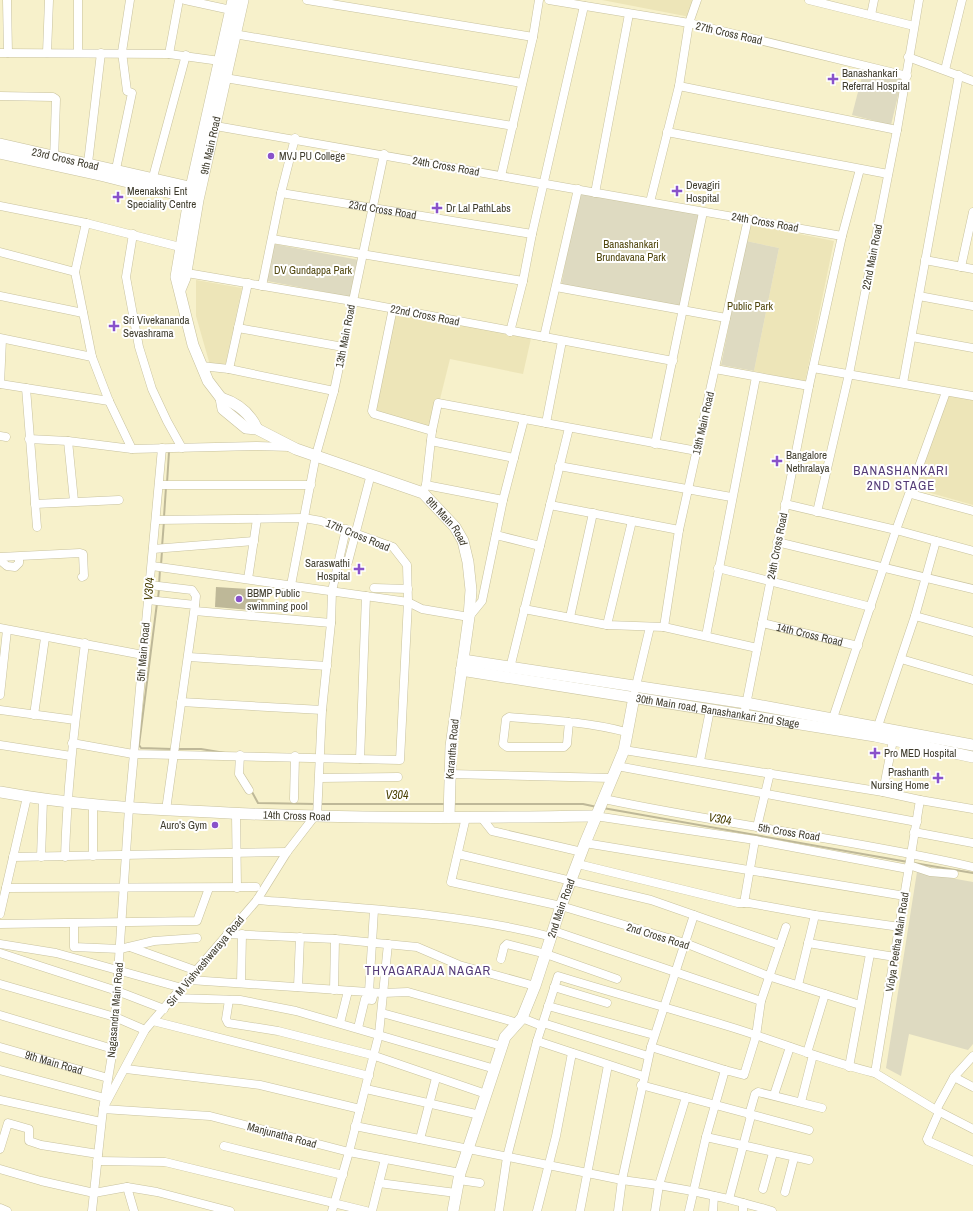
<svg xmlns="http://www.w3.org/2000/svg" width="973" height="1211" font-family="'Archivo Narrow',sans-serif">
<rect width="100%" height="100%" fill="#f7f1cb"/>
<g fill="#ede5b8">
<path d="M602,0H695L690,17Z"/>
<path d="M750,224L834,241L805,382L754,371L779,248L746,241Z"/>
<path d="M196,280L242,288L225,366L210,365L196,316Z"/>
<path d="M393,308L532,334L523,374L450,359L432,431L374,414Z"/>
<path d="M946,393L973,398V505L913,488Z"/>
</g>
<g fill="#dedac1">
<path d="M864,69L902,79L891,125L852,115Z"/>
<path d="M579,191L701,215L682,310L561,286Z"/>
<path d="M746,241L779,248L754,371L721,365Z"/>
<path d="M274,244L359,260L351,297L267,281Z"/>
<path d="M917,872L973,882V1044L968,1050L909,1034L901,1076L886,1068Z"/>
</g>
<path fill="#beb898" d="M216,587L264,590L263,611L215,607Z"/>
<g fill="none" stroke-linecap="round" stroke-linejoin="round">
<g stroke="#beb898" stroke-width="2">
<path d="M167,483L169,452"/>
<path d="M164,517L166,487"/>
<path d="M162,547L164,521"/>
<path d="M161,565L162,551"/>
<path d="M159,585L160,569"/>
<path d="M158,599L159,589"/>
<path d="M157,603L139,745L141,748L172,749"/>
<path d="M176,749H201L225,753"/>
<path d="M251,790L258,803L315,804"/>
<path d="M319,804H445"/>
<path d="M453,804H583L597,807"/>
<path d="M603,808L908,862"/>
<path d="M914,863L973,873"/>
</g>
<g stroke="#c8c29e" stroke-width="9">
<g id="minor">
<path d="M7,0L8,53"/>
<path d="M78,0V53"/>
<path d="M185,0L231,10"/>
<path d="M307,0L533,37"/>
<path d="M549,0L689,23L907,76"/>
<path d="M809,0L914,26"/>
<path d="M871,15L874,0"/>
<path d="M234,34L522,83"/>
<path d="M0,53L169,54L220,61"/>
<path d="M47,53L49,0"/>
<path d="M169,54L179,0"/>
<path d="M908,57L973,81"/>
<path d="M945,70L962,0"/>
<path d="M225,78L513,126"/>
<path d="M679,86L897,130"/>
<path d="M0,96L53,97L56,99L54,161"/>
<path d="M210,125L842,236L809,386L744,715"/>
<path d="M667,132L888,174"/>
<path d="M88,163L101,53"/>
<path d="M116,169L132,93L127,91L122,52L130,0"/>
<path d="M501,176L533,37L539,0"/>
<path d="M153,177L186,55"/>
<path id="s1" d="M281,193L532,234"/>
<path d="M595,193L629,14"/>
<path d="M650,202L679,86L689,23L697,0"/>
<path d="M0,206L86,223L180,247"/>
<path d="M86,223L75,272L92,357L109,401L132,449"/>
<path d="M133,234L126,277L139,347L152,389L167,421L182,448"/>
<path d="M842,236L860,169"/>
<path d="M272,239L523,281"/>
<path d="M0,252L75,272"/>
<path d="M925,260L973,269"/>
<path d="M961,267L973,212"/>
<path d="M181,272L352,301L673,361"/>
<path d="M262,286L281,193L295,138"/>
<path d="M556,287L726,318"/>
<path d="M0,296L83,313"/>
<path d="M919,296L973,306"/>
<path d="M393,308L372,411L374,414L432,431"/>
<path d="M238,328L343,347"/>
<path d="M510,332L523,281L532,234L584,6"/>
<path d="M544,337L578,189"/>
<path d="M912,337L973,348"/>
<path d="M0,338L92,357"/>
<path d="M201,366L229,369L334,391"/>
<path d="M813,368L973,396"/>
<path d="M229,369L248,283"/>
<path d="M715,369L809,386"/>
<path d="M903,383L959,75"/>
<path d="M0,384L109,401"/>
<path d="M0,384L2,339"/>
<path d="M26,388L37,527"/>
<path d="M546,423L562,341"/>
<path d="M0,436L6,437"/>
<path d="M29,439L68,441L132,449L257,446L290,447"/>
<path d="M68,441L74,501"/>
<path d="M431,441L514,458"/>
<path d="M655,444L703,212"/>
<path d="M559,466L731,497"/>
<path d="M159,485H311"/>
<path d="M426,485L503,500"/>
<path d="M423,493L426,485L432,431L438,403L697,451"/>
<path d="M911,494L973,511"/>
<path d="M35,504L119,500"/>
<path d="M785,504L896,530L973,551"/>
<path d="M550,505L679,530"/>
<path d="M817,512L849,374L897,130L919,0"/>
<path d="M496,535L540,546"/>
<path d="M777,542L973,589"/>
<path d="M153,549L254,541"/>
<path d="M0,557L80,553L83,554L84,576L82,577"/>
<path d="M0,560L7,566L15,567L19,563V557"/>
<path d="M348,562L371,474"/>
<path d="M152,566L408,602L422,609L469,617L482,601L503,500L524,419"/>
<path d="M718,568L871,607"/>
<path d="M248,579L257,519"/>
<path d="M150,585L192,590L196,596L195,605"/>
<path d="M291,585L316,455L334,391L384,154"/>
<path d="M374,588L408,589"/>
<path d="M148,600L195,605L166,810"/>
<path d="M524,609L607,625L664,627L757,648"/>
<path d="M195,611L331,623"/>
<path d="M915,616L973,632"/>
<path d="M570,617L593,513"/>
<path id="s2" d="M762,623L858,646"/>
<path d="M607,625L632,521"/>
<path d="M664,627L679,530L748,219"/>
<path d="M0,628L143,655"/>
<path d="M706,636L756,377"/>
<path d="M189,657L327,666"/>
<path d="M901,659L973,680"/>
<path d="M510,668L569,428"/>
<path d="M635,690L650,627"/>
<path d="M0,695L7,630"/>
<path d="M181,702L322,710"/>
<path d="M0,710L75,720"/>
<path d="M34,715L45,638"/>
<path d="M833,718L896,530L946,392"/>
<path d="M569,722L567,744L564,747H507L503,744L506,719L509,717C549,720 588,722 626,732"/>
<path d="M878,726L915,616L936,541"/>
<path d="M894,735L883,792L920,800L875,1073L936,1110L973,1129"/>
<path d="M72,743L133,754L400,760L408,602L407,565L393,547L321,521L304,518L156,520"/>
<path d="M0,745L71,756"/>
<path d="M624,750L883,792"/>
<path d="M240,755L239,774L249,790"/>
<path d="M360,759L366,596"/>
<path d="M700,761L710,710"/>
<path d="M617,766L917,822"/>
<path d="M450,774L611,778"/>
<path d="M320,778L398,777"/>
<path d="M294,799L295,756"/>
<path d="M604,799C727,825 851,839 973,867"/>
<path d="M920,800L973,809"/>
<path d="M236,814L237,888"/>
<path d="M595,816L755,840L908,869"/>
<path d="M317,817L322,710L331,623L332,591L346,529"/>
<path d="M466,817L451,882L561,906L685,943L768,976L860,1005"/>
<path d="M481,817L492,831L582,852"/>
<path d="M757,827L770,773"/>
<path d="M914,832L973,843"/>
<path d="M585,843L905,896"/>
<path d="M458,854L651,900L780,945"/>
<path d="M93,856V805"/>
<path d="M13,857L287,852"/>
<path d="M41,857L43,800"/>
<path d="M65,857C67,785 76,714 85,643"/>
<path d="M578,864L738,903H749L815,915L900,927"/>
<path d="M909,865L930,872L954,874"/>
<path d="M6,888L256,887"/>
<path d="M257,900C355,908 456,912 552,937"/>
<path d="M744,903L755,840"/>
<path d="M0,914L27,797"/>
<path d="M0,924L197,921L209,888"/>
<path d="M74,924V947L120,949L154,941L197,938"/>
<path d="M554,931L761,1001"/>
<path d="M227,934L335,939L417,947L459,965L535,986"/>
<path d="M808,943L895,957"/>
<path d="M0,944L56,953L182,988"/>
<path d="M130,947L197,971"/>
<path d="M0,953L117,991L164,1009"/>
<path d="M501,959L504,947L507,944L546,954L617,979"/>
<path d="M190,980L383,993L408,992L518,1023"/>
<path d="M241,983L242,934"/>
<path d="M0,984L115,1017L145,1030"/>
<path d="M798,985L815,915"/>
<path d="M298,987L300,937"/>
<path d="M554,987L607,1003"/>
<path d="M334,990L335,939"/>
<path d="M369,992L374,910"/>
<path d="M174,998L240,1000L296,1011L495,1069"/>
<path d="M229,1000L226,1019L228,1023L278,1031L372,1055L486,1094"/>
<path d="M548,1006L654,1035"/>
<path d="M382,1013L502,1046"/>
<path d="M0,1015L113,1049"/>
<path d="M522,1018L542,1026"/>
<path d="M153,1021L369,1076"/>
<path d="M340,1023L348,991"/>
<path d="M543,1023L648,1056"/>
<path d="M358,1028L365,999L372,1000L374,993"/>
<path d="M537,1041L643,1076"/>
<path id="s3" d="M0,1047L108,1078"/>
<path d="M651,1047L725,1070"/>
<path d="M807,1053L825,994"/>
<path d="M849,1067L870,954"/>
<path d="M126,1069L260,1085L360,1109"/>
<path d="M0,1070L105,1098"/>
<path d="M954,1077L973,1087"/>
<path d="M641,1085L809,1130"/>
<path d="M366,1089L480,1115"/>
<path d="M774,1095L790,1047"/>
<path d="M0,1100L101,1122"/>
<path d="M801,1102L813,1055"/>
<path d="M106,1103L145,1030L257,900L287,852L314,817"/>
<path d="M103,1109L210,1116L349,1152L460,1173"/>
<path d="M936,1110L954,1077L973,1056"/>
<path d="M939,1112L927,1139L928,1141L973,1161"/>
<path d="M749,1115L755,1094L758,1092L822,1108"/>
<path d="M355,1126L622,1180C673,1186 723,1196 772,1211"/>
<path d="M706,1137L809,1160"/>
<path d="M420,1139L436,1078"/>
<path d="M224,1146L343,1175"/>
<path d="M0,1149L8,1123L29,1129V1141L41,1145L98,1154"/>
<path d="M97,1161L165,1162L366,1211"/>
<path d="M0,1169L41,1181L94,1193L127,1187L157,1192L230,1211"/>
<path d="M459,1180L480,1183"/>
<path d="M379,1183L456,1193"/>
<path d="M127,1187L134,1211"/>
<path d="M763,1189L773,1153"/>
<path d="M785,1192L794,1158"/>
<path d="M729,1199L751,1116"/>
<path d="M0,1208L7,1211"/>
<path d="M92,1211L103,1109L113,1049L129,808L162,448"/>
<path d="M332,1211L349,1152L379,1034L388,944"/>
<path d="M372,1211L385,1159"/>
<path d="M499,1211L507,1157L537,1041L558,976C613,993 669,1008 724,1025C775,1040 824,1061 875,1073"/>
<path d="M537,1211L556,1136L572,1053"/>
<path d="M580,1211L608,1065"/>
<path d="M618,1211L622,1180L651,1047L694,915"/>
<path d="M655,1211L659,1185L686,1097"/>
<path d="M689,1211L706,1137L725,1070L744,1075L756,1036L761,1001L786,927"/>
<path d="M713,1211L714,1196"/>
<path d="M743,1211V1203"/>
</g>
</g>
<g stroke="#c8c29e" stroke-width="12">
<g id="major">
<path id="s4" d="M233,0L191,188L177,271L176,277L193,345L208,381L221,398L223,409L246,428L257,429L296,449L423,493L455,527L463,541L468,562L471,590L469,617L451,746L449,817"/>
<path id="s5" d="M0,144L198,189"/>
<path d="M0,153L104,176L195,199"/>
<path id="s6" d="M180,290L185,278L198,200L243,0"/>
<path d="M221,398C237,403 250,413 257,429"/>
<path d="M463,660L746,703L973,745"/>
<path id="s7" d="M461,670L875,736L973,757"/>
<path id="s8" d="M0,792C70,805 140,809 211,812C339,819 467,818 595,816"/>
<path id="s9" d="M453,1211L460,1173L505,1037L522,1018L535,986L561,906L585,843L624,750L634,697"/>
</g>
</g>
<use href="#minor" stroke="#fff" stroke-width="8"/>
<use href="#major" stroke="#fff" stroke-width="11"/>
</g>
<g fill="#8952ca" stroke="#fff" stroke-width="1.5">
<path d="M831 73h4v4h4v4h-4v4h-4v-4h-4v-4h4z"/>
<circle cx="271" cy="156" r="4"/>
<path d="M675 185h4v4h4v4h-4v4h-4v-4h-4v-4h4z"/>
<path d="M116 191h4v4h4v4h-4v4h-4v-4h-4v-4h4z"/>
<path d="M435 202h4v4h4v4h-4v4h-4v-4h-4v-4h4z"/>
<path d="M112 320h4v4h4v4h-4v4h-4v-4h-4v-4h4z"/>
<path d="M775 455h4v4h4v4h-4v4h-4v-4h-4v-4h4z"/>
<path d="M357 563h4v4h4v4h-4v4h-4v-4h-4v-4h4z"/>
<circle cx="239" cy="599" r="4"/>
<path d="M873 747h4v4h4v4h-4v4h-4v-4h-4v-4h4z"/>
<path d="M936 772h4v4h4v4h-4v4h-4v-4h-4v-4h4z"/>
<circle cx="215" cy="825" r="4"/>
</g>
<g text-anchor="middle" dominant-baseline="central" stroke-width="4" stroke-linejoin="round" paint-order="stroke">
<g font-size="11" fill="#3f3c2d" stroke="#fff">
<text transform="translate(729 33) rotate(13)">27th Cross Road</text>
<text stroke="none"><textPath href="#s6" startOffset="148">9th Main Road</textPath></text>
<text stroke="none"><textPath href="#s5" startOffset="67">23rd Cross Road</textPath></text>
<text transform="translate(446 166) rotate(10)">24th Cross Road</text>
<text stroke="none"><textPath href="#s1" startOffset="103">23rd Cross Road</textPath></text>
<text transform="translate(765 222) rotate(10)">24th Cross Road</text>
<text transform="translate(872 257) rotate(-79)">22nd Main Road</text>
<text transform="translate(425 315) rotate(11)">22nd Cross Road</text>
<text transform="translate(345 336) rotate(-79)">13th Main Road</text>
<text transform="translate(703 423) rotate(-77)">19th Main Road</text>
<text stroke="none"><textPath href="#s4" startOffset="681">9th Main Road</textPath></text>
<text transform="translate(358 535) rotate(22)">17th Cross Road</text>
<text transform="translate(777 546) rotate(-79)">24th Cross Road</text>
<text stroke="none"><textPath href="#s2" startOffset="49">14th Cross Road</textPath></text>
<text transform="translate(143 652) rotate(-85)">5th Main Road</text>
<text stroke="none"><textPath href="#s7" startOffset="260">30th Main road, Banashankari 2nd Stage</textPath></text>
<text transform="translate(452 749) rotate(-85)">Karantha Road</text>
<text stroke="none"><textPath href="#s8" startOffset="298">14th Cross Road</textPath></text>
<text transform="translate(789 832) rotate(9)">5th Cross Road</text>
<text stroke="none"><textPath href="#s9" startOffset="324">2nd Main Road</textPath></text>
<text transform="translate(658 936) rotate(17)">2nd Cross Road</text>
<text transform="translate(897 942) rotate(-81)">Vidya Peetha Main Road</text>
<text transform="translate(205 961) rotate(-50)">Sir M Vishveshwaraya Road</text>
<text transform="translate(115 1010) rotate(-85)">Nagasandra Main Road</text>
<text stroke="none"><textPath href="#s3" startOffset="56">9th Main Road</textPath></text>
<text transform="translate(282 1135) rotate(15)">Manjunatha Road</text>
</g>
<g font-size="11" fill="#3f3c2d" stroke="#fff" text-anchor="start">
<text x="842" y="73">Banashankari<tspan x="842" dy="13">Referral Hospital</tspan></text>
<text x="279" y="156">MVJ PU College</text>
<text x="686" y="185">Devagiri<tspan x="686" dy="13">Hospital</tspan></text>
<text x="127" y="191">Meenakshi Ent<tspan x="127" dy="13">Speciality Centre</tspan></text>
<text x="446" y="208">Dr Lal PathLabs</text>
<text x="123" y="320">Sri Vivekananda<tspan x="123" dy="13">Sevashrama</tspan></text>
<text x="786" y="455">Bangalore<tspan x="786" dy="13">Nethralaya</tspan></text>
<text x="350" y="563" text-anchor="end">Saraswathi<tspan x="350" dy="13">Hospital</tspan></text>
<text x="247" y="593">BBMP Public<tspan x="247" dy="13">swimming pool</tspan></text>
<text x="884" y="753">Pro MED Hospital</text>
<text x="929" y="772" text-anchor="end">Prashanth<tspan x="929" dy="13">Nursing Home</tspan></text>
<text x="207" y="825" text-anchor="end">Auro's Gym</text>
</g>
<g font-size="11" fill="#51470e" stroke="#fff">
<text x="631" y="244">Banashankari<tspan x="631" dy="13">Brundavana Park</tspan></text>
<text x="313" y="270">DV Gundappa Park</text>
<text x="750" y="306">Public Park</text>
</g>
<g font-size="12" font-style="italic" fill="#4a4003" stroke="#fff">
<text transform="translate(149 589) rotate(-85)">V304</text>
<text x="397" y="795">V304</text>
<text transform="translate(720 819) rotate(10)">V304</text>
</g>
<g font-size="13" letter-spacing="1" fill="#543b77" stroke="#fff">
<text x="901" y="470">BANASHANKARI<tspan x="901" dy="15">2ND STAGE</tspan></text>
<text x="428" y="970">THYAGARAJA NAGAR</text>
</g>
</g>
</svg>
